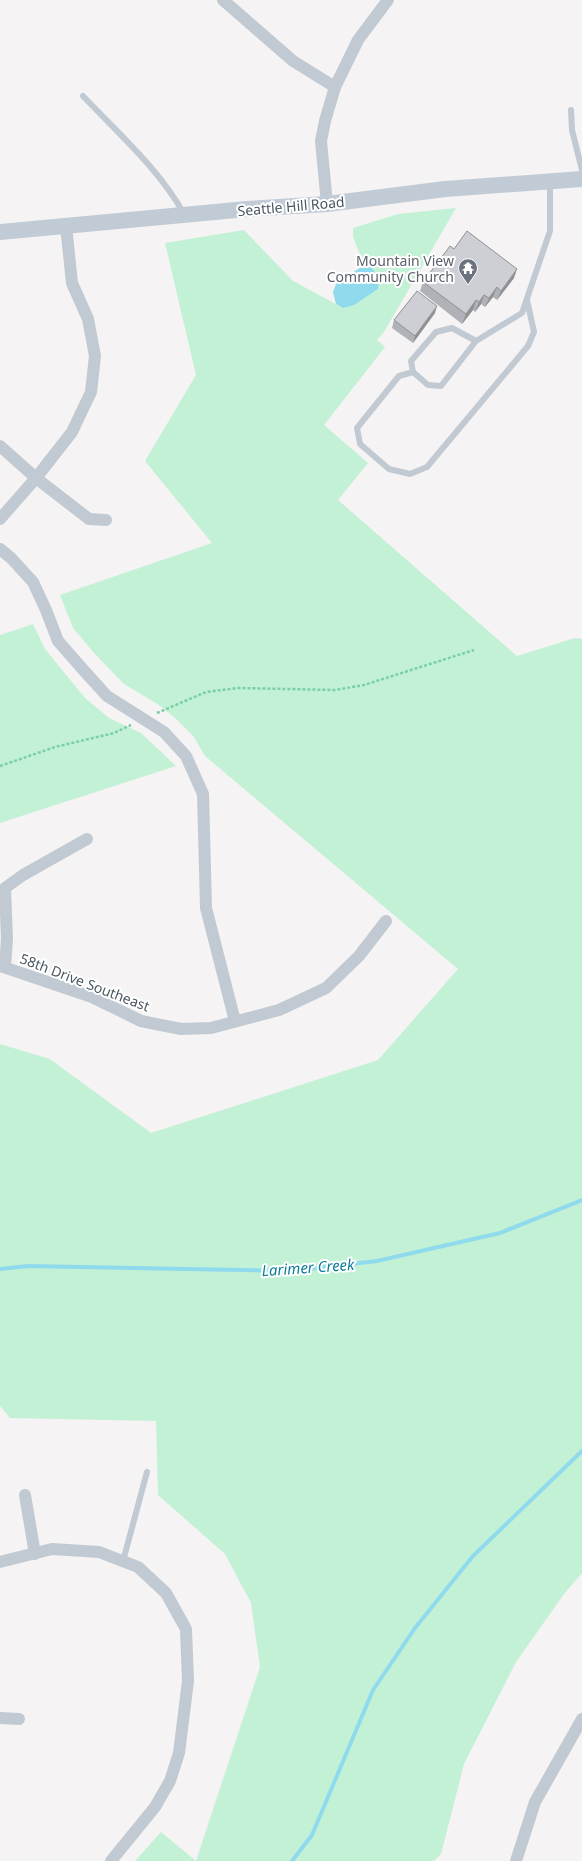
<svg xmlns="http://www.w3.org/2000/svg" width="582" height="1861" font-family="'Noto Sans',sans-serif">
<rect width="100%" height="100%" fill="#f5f3f3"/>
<g fill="#c3f1d5">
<path d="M456,208L384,332L377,340L385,347L324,425L368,463L338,500L517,656L575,638L582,639V1573L564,1594L516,1662L464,1764L441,1854L434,1861H196L260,1667L251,1603L225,1554L158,1495L156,1421L10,1418L0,1406V1044L50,1059L151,1133L378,1060L458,969L205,756L194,737L174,717L159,705L124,684L95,654L73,628L60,595L212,543L145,461L196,375L165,243L244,230L293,281L343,308L378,289L380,278L369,266L364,265L353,237V228L398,214Z"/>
<path d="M33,624L45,649L85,698L109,718L141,733L176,766L0,823V635Z"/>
<path d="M161,1832L196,1861H135Z"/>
</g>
<path fill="#90daee" d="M364,265H369L380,278L378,289L354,305L343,308L336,304L333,292L336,284Z"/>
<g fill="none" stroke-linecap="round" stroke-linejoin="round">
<g stroke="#90daee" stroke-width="4">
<path d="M0,1269L28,1266L290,1271L377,1261L500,1233L582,1200"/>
<path d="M292,1861L312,1835L373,1690L415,1628L473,1556L582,1451"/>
</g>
<g stroke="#7ad0a6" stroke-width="2.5" stroke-dasharray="3 2" stroke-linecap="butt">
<path d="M157,713L206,692L238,688L335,690L364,685L474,650"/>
<path d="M0,766L55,747L114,733L131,725"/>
</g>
<g stroke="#c1cad2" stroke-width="6">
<path d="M83,96C118,133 159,169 184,214"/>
<path d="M571,110L572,130L582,170"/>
<path d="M476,341L452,328L436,332L411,361L413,372L428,385L441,386L476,341L522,313L550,231V183"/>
<path d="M413,372L399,376L357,428L360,444L389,469L410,474L427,467L528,346L534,332L527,300"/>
<path d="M123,1561L147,1472"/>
</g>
<g stroke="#c1cad2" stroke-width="12">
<path d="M223,0L293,61L335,87"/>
<path d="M327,204L321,141L325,121L335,87L358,40L388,0"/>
<path d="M0,446L36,478L89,519L106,520"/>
<path d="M0,519L36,478L72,432L91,392L95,356L88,319L72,283L66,226"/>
<path d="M0,549L11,558L33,582L46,610L58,641L87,674L107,696L164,732L186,756L203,794L206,908L235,1021"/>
<path d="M0,966L92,997L141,1021L181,1029L211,1028L279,1010L326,988L359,956L386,921"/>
<path d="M5,967L7,939L5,888L23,875L87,839"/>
<path d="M25,1495L35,1554"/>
<path d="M0,1562L52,1549L99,1552L138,1567L166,1593L186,1629L188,1681L179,1753L170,1781L155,1807L111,1861"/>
<path d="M0,1718L19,1719"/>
<path d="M516,1861L535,1802L582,1719"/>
</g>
<path stroke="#c1cbd6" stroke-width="16" d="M0,232L247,209L327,204L445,189L582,179"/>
</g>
<g fill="#b0b2b7">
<path d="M454,249L514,278L497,300L493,297L485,307L481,304L475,312L473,310L462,324L420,291L423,282Z"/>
<path d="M435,313L413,343L392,328L394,320Z"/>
</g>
<g fill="#909195">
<path d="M517,269L514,278L497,300L501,291Z"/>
<path d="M497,287L493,297L485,307L489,298Z"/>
<path d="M484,295L481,304L475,312L479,302Z"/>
<path d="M476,300L473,310L462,324L466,314Z"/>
<path d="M437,306L435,313L413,343L415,336Z"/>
</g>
<g fill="#cdcfd5" stroke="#909195">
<path d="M467,231L517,269L501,291L497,287L489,298L484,295L479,302L476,300L466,314L423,282L450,246L454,249Z"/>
<path d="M417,291L437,306L415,336L394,320Z"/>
</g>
<defs>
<g id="temple-pin" transform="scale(1)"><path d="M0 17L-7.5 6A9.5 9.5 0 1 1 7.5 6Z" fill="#6b7280" stroke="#fff"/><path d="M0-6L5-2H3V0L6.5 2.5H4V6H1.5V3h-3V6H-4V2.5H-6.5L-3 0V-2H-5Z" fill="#fff"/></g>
</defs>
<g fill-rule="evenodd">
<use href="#temple-pin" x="468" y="268"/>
</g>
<g text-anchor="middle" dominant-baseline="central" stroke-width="4" stroke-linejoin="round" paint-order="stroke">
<g font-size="14" fill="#4a5661" stroke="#fff">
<text transform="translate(291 206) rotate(-5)">Seattle Hill Road</text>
<text transform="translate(85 982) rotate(21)">58th Drive Southeast</text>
</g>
<g font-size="14" fill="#5b616d" stroke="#fff" text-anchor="end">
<text x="454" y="260">Mountain View<tspan x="454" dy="16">Community Church</tspan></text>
</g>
<g font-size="15" font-style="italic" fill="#0c7c9b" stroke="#fff">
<text transform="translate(308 1267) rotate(-4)">Larimer Creek</text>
</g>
</g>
</svg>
